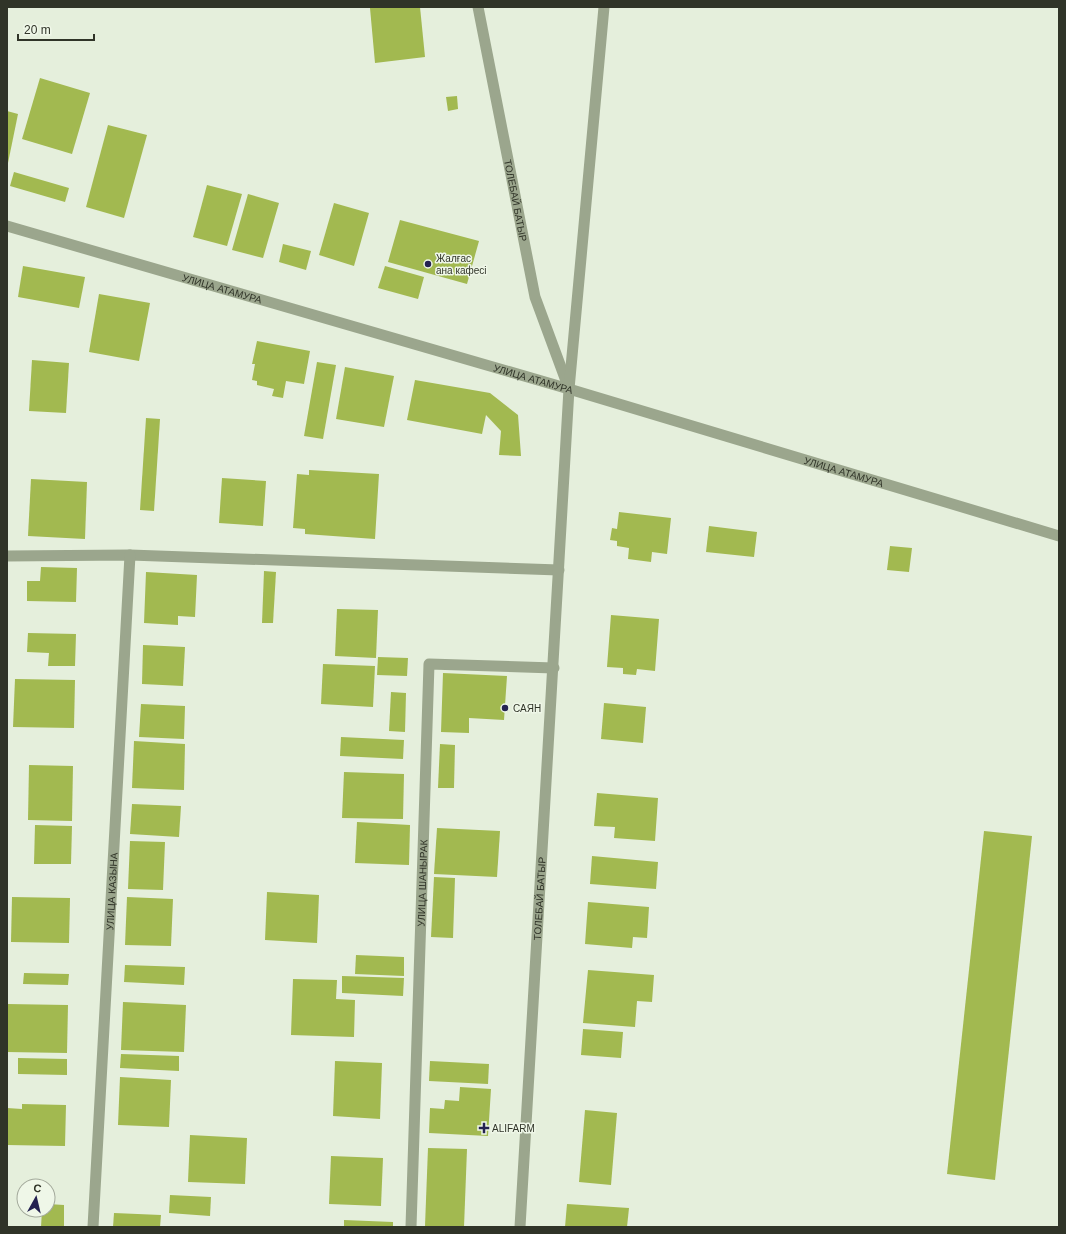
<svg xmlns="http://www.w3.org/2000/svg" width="1066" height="1234" font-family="Helvetica,sans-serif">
<rect width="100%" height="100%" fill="#e5efdc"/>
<g fill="#a2b950">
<path d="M382,7H420L425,57L375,63L370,8Z"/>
<path d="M40,78L90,93L72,154L22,139Z"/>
<path d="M457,96L458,109L448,111L446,97Z"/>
<path d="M7,111L18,114L8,163H7Z"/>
<path d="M108,125L147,135L124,218L86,207Z"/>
<path d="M14,172L69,188L65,202L10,186Z"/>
<path d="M207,185L242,194L227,246L193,237Z"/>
<path d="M248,194L279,203L263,258L232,250Z"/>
<path d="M334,203L369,213L354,266L319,255Z"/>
<path d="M400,220L479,241L467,284L388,262Z"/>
<path d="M283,244L311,251L306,270L279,262Z"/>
<path d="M23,266L85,277L79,308L18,297Z"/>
<path d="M385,266L424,277L418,299L378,288Z"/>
<path d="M99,294L150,303L139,361L89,352Z"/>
<path d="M257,341L310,351L304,384L286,381L283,398L272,396L274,389L257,385V381L252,380L255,364H252Z"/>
<path d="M32,360L69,363L66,413L29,411Z"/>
<path d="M317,362L336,365L323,439L304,436Z"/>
<path d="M345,367L394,376L384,427L336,419Z"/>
<path d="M415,380L490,393L518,415L521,456L499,455L501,431L486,415L482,434L407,420Z"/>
<path d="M146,418L160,419L154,511L140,510Z"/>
<path d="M309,470L379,474L375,539L305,534V529L293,528L297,474L309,475Z"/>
<path d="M222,478L266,481L263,526L219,523Z"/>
<path d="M31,479L87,482L85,539L28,536Z"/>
<path d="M619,512L671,518L667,554L652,552L651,562L628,559L629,548L617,546V541L610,540L612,528L617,529Z"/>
<path d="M709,526L757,532L754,557L706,552Z"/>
<path d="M890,546L912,548L909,572L887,570Z"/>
<path d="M41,567L77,568L76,602L27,601V581H40Z"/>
<path d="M264,571L276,572L273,623H262Z"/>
<path d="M146,572L197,575L195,617L178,616V625L144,623Z"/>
<path d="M337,609L378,610L376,658L335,656Z"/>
<path d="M611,615L659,619L655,671L637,669L636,675L623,674V668L607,667Z"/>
<path d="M28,633L76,634L75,666H48L49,653L27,652Z"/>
<path d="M143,645L185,647L183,686L142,684Z"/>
<path d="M378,657L408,658L407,676L377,675Z"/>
<path d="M323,664L375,666L373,707L321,704Z"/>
<path d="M443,673L507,676L504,720L469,718V733L441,732Z"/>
<path d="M15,679L75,680L74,728L13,727Z"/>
<path d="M391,692L406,693L405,732L389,731Z"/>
<path d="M604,703L646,707L643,743L601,739Z"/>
<path d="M141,704L185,706L184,739L139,737Z"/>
<path d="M341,737L404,740L403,759L340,756Z"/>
<path d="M134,741L185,744L184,790L132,788Z"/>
<path d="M440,744L455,745L454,788H438Z"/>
<path d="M29,765L73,766L72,821L28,820Z"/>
<path d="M344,772L404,774L403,819L342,818Z"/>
<path d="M597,793L658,798L655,841L614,838L615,827L594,826Z"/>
<path d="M132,804L181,806L179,837L130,834Z"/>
<path d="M357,822L410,825L409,865L355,863Z"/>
<path d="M35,825L72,826L71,864H34Z"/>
<path d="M437,828L500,831L497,877L434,874Z"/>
<path d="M984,831L1032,836L995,1180L947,1174Z"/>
<path d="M130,841L165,842L163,890L128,889Z"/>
<path d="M592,856L658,862L656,889L590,884Z"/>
<path d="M434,877L455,878L453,938L431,937Z"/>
<path d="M267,892L319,895L317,943L265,940Z"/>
<path d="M12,897L70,898L69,943L11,942Z"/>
<path d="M127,897L173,899L171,946L125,945Z"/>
<path d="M588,902L649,907L647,938L633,937L632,948L585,944Z"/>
<path d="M356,955L404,957V976L355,974Z"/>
<path d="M125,965L185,967L184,985L124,982Z"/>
<path d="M588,970L654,975L652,1002L637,1001L635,1027L583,1023Z"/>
<path d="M24,973L69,974L68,985L23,984Z"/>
<path d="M342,976L404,978L403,996L342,993Z"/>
<path d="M293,979L337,980L336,999L355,1000L354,1037L291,1035Z"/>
<path d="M123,1002L186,1005L184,1052L121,1050Z"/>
<path d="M7,1004L68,1005L67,1053L7,1052Z"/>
<path d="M583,1029L623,1032L621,1058L581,1055Z"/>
<path d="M121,1054L179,1056V1071L120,1068Z"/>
<path d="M18,1058L67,1059V1075L18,1074Z"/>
<path d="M335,1061L382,1063L380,1119L333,1116Z"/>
<path d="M430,1061L489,1064L488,1084L429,1081Z"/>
<path d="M120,1077L171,1080L169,1127L118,1125Z"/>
<path d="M460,1087L491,1089L488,1136L429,1133L430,1108L444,1109L445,1100L459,1101Z"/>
<path d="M22,1104L66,1105L65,1146L7,1145V1108L22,1109Z"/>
<path d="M585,1110L617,1113L611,1185L579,1182Z"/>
<path d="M190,1135L247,1138L245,1184L188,1182Z"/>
<path d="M428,1148L467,1149L464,1227L425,1226Z"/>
<path d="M331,1156L383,1158L381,1206L329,1204Z"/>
<path d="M170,1195L211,1197L210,1216L169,1213Z"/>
<path d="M48,1204L64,1205V1227H41L42,1210H48Z"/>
<path d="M567,1204L629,1208L627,1227H565Z"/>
<path d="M114,1213L161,1215L160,1227H113Z"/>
<path d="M344,1220L393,1222V1227H344Z"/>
</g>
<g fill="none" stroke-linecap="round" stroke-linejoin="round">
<g stroke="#9ba68d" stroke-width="11">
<path id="s1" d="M478,7L535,297L569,389"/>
<path id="s2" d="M7,226L569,389L1059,536"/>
<path d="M7,556L130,555L559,570"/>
<path id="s3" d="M93,1227L130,555"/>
<path id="s4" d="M411,1227L429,664L554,668"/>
</g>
<path stroke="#9ba68d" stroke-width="11" id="s5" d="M520,1227L569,389L604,7"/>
</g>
<g fill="#242251" stroke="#eff7e8" stroke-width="1.5">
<circle cx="428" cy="264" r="4"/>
<circle cx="505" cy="708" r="4"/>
<path d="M482 1122h4v4h4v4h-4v4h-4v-4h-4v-4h4z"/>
</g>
<g text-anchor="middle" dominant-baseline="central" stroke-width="3" stroke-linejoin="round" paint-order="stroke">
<g font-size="10" fill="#303428" stroke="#eff7e8">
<text stroke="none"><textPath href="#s1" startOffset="197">ТОЛЕБАЙ БАТЫР</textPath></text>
<text stroke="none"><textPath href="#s2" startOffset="224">УЛИЦА АТАМУРА</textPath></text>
<text stroke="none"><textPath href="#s2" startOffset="548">УЛИЦА АТАМУРА</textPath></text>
<text stroke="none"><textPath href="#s2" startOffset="872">УЛИЦА АТАМУРА</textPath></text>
<text stroke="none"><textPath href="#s4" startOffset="344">УЛИЦА ШАНЫРАК</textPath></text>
<text stroke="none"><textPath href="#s3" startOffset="336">УЛИЦА КАЗЫНА</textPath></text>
<text stroke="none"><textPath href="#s5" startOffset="329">ТОЛЕБАЙ БАТЫР</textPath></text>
</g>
<g font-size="10" fill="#303428" stroke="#eff7e8" text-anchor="start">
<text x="436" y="258">Жалғас<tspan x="436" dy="12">ана кафесі</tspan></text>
<text x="513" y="708">САЯН</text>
<text x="492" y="1128">ALIFARM</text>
</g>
</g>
<rect width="1066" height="1234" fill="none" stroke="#303428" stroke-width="16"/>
<g transform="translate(36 1198) rotate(8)"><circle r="19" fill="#eff7e8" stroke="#a3a99b"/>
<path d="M0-3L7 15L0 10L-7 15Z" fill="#242251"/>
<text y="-6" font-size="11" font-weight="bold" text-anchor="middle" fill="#303428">С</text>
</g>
<path d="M18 34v6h76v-6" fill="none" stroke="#303428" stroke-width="2"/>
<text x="24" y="34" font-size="12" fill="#303428" stroke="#eff7e8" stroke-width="3" paint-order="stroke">20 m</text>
</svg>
